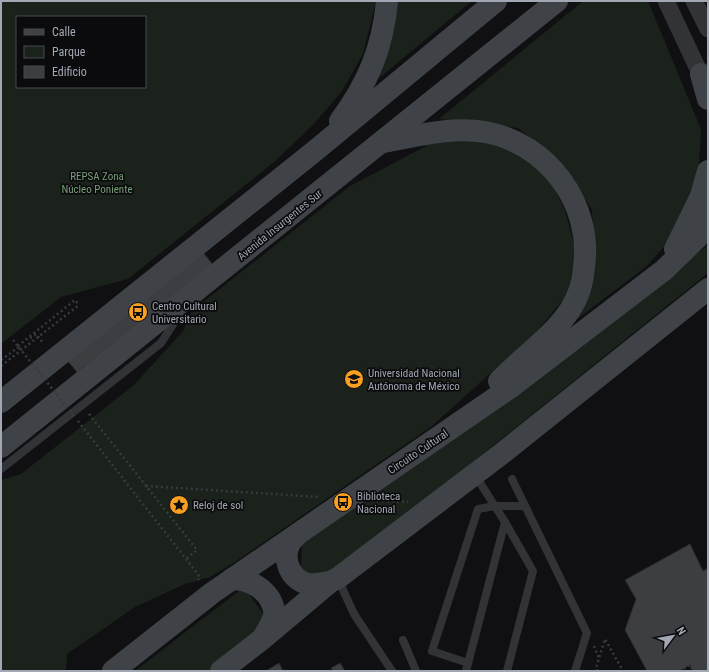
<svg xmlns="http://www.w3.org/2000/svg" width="709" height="672" font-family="'Roboto Condensed',sans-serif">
<rect width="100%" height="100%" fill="#101012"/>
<g fill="#1a221b" fill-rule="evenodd">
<path d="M1,1H376L363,54L342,91L314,124L274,162L128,279L61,297L1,344ZM17,17H145V87H17Z"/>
<path d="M395,1H472L378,79L390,37Z"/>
<path d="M583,1H648L701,129L698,183L681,227L647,266L560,332L594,277L592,210L564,166L518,128L439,119Z"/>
<path d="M466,138L503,142L547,172L565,211L576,251L568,294L535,333L432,426L235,562L210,577L185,584L135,607L67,654L66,671H1V480L21,474L134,385L183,331L192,311L350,186L430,144Z"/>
<path d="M708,245V273L337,571L319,579L301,568L302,544L514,392Z"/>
<path d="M244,587L266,618L257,639L216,671H135Z"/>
</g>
<g fill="#3c3e42" stroke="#2a2a2e">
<path d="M202,251L213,265L77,372L66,359Z"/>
<path d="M690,544L703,571L708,568V671H693L690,665L679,671H647L625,630L636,599L625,580Z"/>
<path d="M279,663L283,671H266Z"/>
<path d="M340,663L345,671H333L331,668Z"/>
</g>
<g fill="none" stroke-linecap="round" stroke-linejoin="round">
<g stroke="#373a3e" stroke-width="2.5" stroke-dasharray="2 3" stroke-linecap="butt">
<path d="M30,338L36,334L44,344"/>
<path d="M18,346L75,300L79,305"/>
<path d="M1,360L20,346"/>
<path d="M89,414L197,550L186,559"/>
<path d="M78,421L200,577L198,580"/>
<path d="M146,486L319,497"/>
<path d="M377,501L408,502"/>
<path d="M594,646L599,658"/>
<path d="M598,671L596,668L605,639L623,671"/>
<path d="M679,671L690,665L693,671"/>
</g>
<g stroke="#313337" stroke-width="8">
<path d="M1,469L161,343L179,315"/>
<path d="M475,475L505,522L533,571L507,671"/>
<path d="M512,479L587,633L575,671"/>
<path d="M338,579L354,614L392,671"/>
<path d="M403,640L416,671"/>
<path d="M468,663L432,651L478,509L495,506H525"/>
<path d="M466,671L505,522"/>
</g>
<g stroke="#313337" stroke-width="17">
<path d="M666,1L706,86"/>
<path d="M694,1L708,29"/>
</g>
<g stroke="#3f4247" stroke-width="22">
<path d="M701,74L708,99"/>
<path d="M340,121C368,83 383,47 387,1"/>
<path d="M383,142C417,136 452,126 485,132C548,143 593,205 584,267C583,282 578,298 570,310C551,338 522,357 499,381"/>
<path d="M675,249L701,196L708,171"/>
<path d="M1,402L316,150L496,1"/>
<path d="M1,447L557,1"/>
<path d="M298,534C295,537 292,540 290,543C282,558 289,577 305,583C312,586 322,583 330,582"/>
<path d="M232,579C250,579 270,590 274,610C276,618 268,629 264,636"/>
<path d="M113,671L212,593L511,387L664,270L698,237L708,218"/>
<path d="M221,671L261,640L330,582L338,578L500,455L708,289"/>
</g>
<g stroke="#373a3e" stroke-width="2.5" stroke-dasharray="2 3" stroke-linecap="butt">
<path d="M13,340L74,416"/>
<path d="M1,366L79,305"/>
</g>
</g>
<defs>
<g id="bus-disc" transform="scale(1)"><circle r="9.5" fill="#f99f21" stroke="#0b0b0d"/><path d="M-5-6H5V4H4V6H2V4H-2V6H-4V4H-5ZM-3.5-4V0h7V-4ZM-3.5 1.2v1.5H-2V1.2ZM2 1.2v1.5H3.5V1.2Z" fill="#111"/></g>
<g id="university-disc" transform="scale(1)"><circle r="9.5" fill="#f99f21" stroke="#0b0b0d"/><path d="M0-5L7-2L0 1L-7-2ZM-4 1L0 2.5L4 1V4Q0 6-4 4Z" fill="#111"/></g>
<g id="sight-disc" transform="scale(1)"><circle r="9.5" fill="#f99f21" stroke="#0b0b0d"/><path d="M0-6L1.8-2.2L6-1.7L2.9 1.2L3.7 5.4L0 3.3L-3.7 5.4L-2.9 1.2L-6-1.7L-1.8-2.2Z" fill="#111"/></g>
</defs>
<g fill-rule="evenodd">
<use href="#bus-disc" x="138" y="312"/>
<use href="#university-disc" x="354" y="379"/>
<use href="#bus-disc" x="343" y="502"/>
<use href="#sight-disc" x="179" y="505"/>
</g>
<g text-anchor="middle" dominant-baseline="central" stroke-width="3.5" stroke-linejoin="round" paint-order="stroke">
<g font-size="11" fill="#779f77" stroke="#0b0b0d">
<text x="97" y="176">REPSA Zona<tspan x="97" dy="13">Núcleo Poniente</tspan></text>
</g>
<g font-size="11" fill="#a1a8b3" stroke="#0b0b0d">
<text transform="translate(280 225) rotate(-39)">Avenida Insurgentes Sur</text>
<text transform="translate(418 452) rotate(-34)">Circuito Cultural</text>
</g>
<g font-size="11" fill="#a1a8b3" stroke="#0b0b0d" text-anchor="start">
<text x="152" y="306">Centro Cultural<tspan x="152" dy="13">Universitario</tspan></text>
<text x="368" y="373">Universidad Nacional<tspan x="368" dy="13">Autónoma de México</tspan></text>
<text x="357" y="496">Biblioteca<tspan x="357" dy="13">Nacional</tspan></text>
<text x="193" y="505">Reloj de sol</text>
</g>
</g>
<rect width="709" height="672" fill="none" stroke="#a1a8b3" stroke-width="4"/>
<rect x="16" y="16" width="130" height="72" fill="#0b0b0d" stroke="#474a4f"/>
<rect x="24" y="29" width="20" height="6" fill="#3f4247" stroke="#474a4f"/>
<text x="52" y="36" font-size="12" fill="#a1a8b3">Calle</text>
<rect x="24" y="46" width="20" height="12" fill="#1a221b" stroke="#474a4f"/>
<text x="52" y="56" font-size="12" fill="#a1a8b3">Parque</text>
<rect x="24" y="66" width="20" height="12" fill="#3c3e42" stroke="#474a4f"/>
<text x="52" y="76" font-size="12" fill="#a1a8b3">Edificio</text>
<g transform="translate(673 636) rotate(58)" stroke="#0b0b0d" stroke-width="3" paint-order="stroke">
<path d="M0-3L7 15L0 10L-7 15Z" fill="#a1a8b3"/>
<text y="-6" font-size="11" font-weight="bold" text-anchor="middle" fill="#a1a8b3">N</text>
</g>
</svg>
